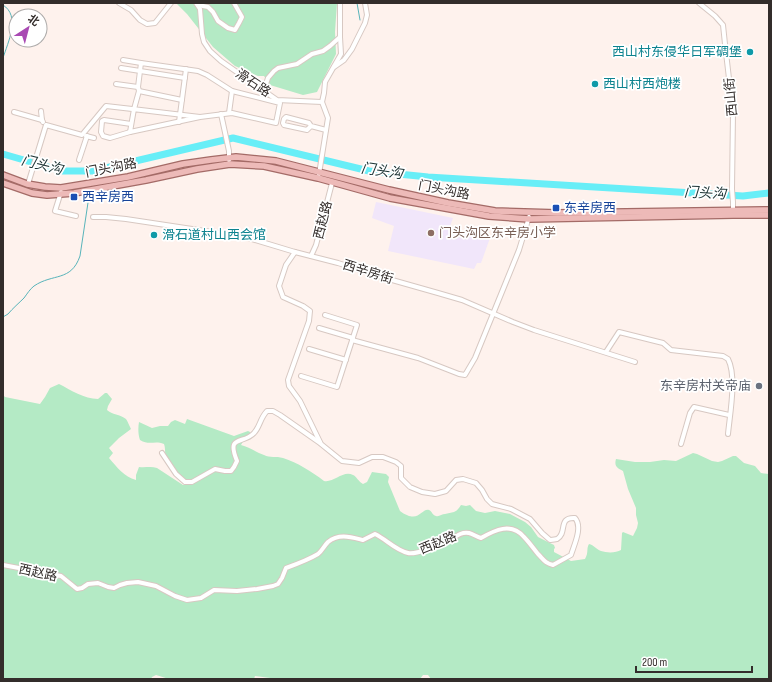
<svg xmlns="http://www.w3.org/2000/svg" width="772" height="682" font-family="'Sofia Sans Condensed','Noto Sans SC',sans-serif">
<rect width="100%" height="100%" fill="#fef2ed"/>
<path fill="#f1e6fa" d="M376,202L453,218L449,229L490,238L481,263H477L474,269L388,251L394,226L372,218Z"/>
<g fill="#b4eac5">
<path d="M176,3H337L335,32L336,54L317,92L303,95L270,85L264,76H258L235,66L213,47L187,14Z"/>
<path d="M59,384C71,390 84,399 98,399L105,393H107L112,399L108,406L107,410C112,415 120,414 126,419C128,422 129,425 131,429L119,438L109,448L113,453L109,458C117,467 124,477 136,480V475L139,467C145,468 151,466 157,468L183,485L186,484V482C181,474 171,469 167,460C164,455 166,449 164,444C154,440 150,446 140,440C138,434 138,428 139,422L152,428L160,426H168L171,422L175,420L185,424L187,419L234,436L248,431L250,432L251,437L248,440H244L241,445C249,447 256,452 264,455C270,458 276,456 283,458C298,463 311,471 324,481C334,483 343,470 353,475C356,476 359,482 363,484L367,482L372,472L386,474L389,477L388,482L400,511C419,525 421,508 429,510C432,511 432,515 436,516C439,517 442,514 445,514C448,513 451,513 454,512C457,511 459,508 461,505L466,506L470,505L476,511L485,513L495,511L510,514L525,522L531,527L538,537L554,545L555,548L554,549V552L571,561L585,559C589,552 586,549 589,544C594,545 596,549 601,551C607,553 616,553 621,550L622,533L623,532L633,536L637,528L638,523L636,515V508L628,489L623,471C617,468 614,466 616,459L635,462H650L664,460L676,461L693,453L697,454L712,461L718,462L722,461L733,456H736L744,463L755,466L761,473L769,474V679H431L428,675H423L420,679H278L255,676L254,679H169L156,675L152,677L151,679H3V395L5,397L40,404L45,397L50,388Z"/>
</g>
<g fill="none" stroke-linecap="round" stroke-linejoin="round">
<g stroke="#58b4ba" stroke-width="1">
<path d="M357,3L360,20"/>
<path d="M3,5C21,16 8,42 3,58"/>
<path d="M3,317L8,314C13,308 19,303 24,298C27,294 30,289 34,286C53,273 71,282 80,256L89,196"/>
</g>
<path stroke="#68eef7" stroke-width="7" d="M3,154L62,171H93L233,138L369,171L428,177L743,196L769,193"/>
<g stroke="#d7c8c2" stroke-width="6">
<g id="minor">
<path d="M119,3L131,10L140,20L147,24L155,23L171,3"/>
<path d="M196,3L200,9L202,34L204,42L210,51L221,61L277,100L322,102L328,118L319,174"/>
<path d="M699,3L715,16L723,25L725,44L733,113L732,189L733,202V212"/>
<path d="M198,5L208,7L213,12L218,21L228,28L235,30L239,23L242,17L234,3"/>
<path d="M123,60L141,63"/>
<path d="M334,67L344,60L352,49L365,23L367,15L365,3"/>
<path d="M121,68L185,78"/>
<path d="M116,84L138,87"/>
<path d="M264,90L268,78L274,71L278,68L297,64L312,54L323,51L330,46L340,37V3"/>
<path d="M139,91L182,100"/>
<path d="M322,102L324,93L325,82L341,54L340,37"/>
<path d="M41,111L42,120L43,122"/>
<path d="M14,112L42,120"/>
<path d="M229,113L232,91"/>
<path d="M221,114L229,151V160"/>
<path d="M179,122L186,69"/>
<path d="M311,126L307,130L284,125L283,123L284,119L286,117L309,123L311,126L326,130"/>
<path d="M130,132L110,138L103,136L101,132L102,121L104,120L131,124"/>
<path d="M86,136L94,138"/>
<path d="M79,160L87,136"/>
<path d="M28,184L46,125L82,135L106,106L141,110L200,117L232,113L276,123L280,103L232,91L207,75L198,71L141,63L138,87L139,91L134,109L130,132L200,117"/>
<path d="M61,192L55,211L76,216"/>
<path d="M93,217H106L126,219L245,237L295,252L338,263L378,276L438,293L462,300L513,322L534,330L635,362"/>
<path d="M311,256L316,245L332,183"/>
<path d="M319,328L353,338"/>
<path d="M352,340L418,358L459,374L465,375L475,358L506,282L519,250L529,217"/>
<path d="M309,349L346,360"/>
<path d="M606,352L619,332L663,343L671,350L723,356L728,359C737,376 730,413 728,434"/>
<path d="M301,376L337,387L357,325L325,315"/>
<path d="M681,444L690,413L694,407L729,415"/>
<path d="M162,453L176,474L185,482H192L215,469L225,471H231L234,467L237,461C226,434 243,445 254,433C260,427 260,418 267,411H273L280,415L320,443"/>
<path d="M3,565L61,576L77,589L82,588L88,584L98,583L108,587L114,588L120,585L127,583L138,582L156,586L175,596L187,600L201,598L214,590L237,591L257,589L273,586L278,584L282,578L286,568C297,564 308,560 318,554C322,551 324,546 328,542C339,533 351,537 363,540L375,534C386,539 395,550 408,553C415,555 439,546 447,542C454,538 461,531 469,533C473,534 477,537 481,538C495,530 511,522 524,537C529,542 533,548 538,554C544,560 545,563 553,565L571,555C574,545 583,527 575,518C557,517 568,533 557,539C557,539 551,540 550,540L542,533L530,519L511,509L492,504L487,499L482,490L476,483L463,479L456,480L446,491L435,494L422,492L410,487L401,478V466L396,462L383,457H372L359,463L342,461L321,444L300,401L289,386L288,380L309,321L310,311L303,306L283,297L279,286L286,265L295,252"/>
</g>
</g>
<g stroke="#a46b67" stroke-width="8">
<g id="major">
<path d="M3,175L27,184L45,187L61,188L128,177L183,164L211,160L236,157L276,161L389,190L448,203L495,211L557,213L769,210"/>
<path d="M3,183L32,193L47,195L74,193L96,189L146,180L197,169L230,164L264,166L318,178L390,198L489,216L529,219L733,215H769"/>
</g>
</g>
<use href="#minor" stroke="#fff" stroke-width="4"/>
<use href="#major" stroke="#edbab8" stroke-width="5.5"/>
</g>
<g fill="#0f9aa8" stroke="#fff" stroke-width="1.5">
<circle cx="750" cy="52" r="4"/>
<circle cx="595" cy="84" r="4"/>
<circle cx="154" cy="235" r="4"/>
</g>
<g fill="#1a4fb4" stroke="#fff" stroke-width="1.5">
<rect x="70" y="193" width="8" height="8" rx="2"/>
<rect x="552" y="204" width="8" height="8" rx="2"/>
</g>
<circle fill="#8d6e63" stroke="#fff" stroke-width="1.5" cx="431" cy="233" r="4"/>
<circle fill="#6b7280" stroke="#fff" stroke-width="1.5" cx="759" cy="386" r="4"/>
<g text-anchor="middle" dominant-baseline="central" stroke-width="3.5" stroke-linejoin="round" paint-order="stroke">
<g font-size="13" fill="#0d838f" stroke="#fff" text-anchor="start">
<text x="742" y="52" text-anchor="end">西山村东侵华日军碉堡</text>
<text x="603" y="84">西山村西炮楼</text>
<text x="162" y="235">滑石道村山西会馆</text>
</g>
<g font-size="13" fill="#332d2b" stroke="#fff">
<text transform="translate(253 83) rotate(34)">滑石路</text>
<text transform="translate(731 97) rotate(-95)">西山街</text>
<text transform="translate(111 168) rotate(-11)">门头沟路</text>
<text transform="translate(444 190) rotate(11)">门头沟路</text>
<text transform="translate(323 220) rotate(-76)">西赵路</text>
<text transform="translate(368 272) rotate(17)">西辛房街</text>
<text transform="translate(438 543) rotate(-22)">西赵路</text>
<text transform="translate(38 573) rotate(12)">西赵路</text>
</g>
<g font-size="13" fill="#164399" stroke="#fff" text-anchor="start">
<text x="82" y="197">西辛房西</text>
<text x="564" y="208">东辛房西</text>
</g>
<g font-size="13" fill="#785e54" stroke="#fff" text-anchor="start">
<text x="439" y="233">门头沟区东辛房小学</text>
</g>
<g font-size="13" fill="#5b616d" stroke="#fff" text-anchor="end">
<text x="751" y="386">东辛房村关帝庙</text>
</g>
<g font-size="14" font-style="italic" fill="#1c3334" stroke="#fff">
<text transform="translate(42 165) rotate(14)">门头沟</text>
<text transform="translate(382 171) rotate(8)">门头沟</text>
<text transform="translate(705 193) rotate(3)">门头沟</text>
</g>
</g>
<rect width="772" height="682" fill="none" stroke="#332d2b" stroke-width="8"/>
<g transform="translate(28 28) rotate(36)"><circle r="19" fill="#ffffff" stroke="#adabaa"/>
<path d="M0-3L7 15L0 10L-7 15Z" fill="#a94ab3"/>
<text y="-6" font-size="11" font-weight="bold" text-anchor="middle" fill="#332d2b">北</text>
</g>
<path d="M636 666v6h116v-6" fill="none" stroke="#332d2b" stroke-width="2"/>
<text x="642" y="666" font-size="12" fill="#332d2b" stroke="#ffffff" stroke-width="3" paint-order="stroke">200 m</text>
</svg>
